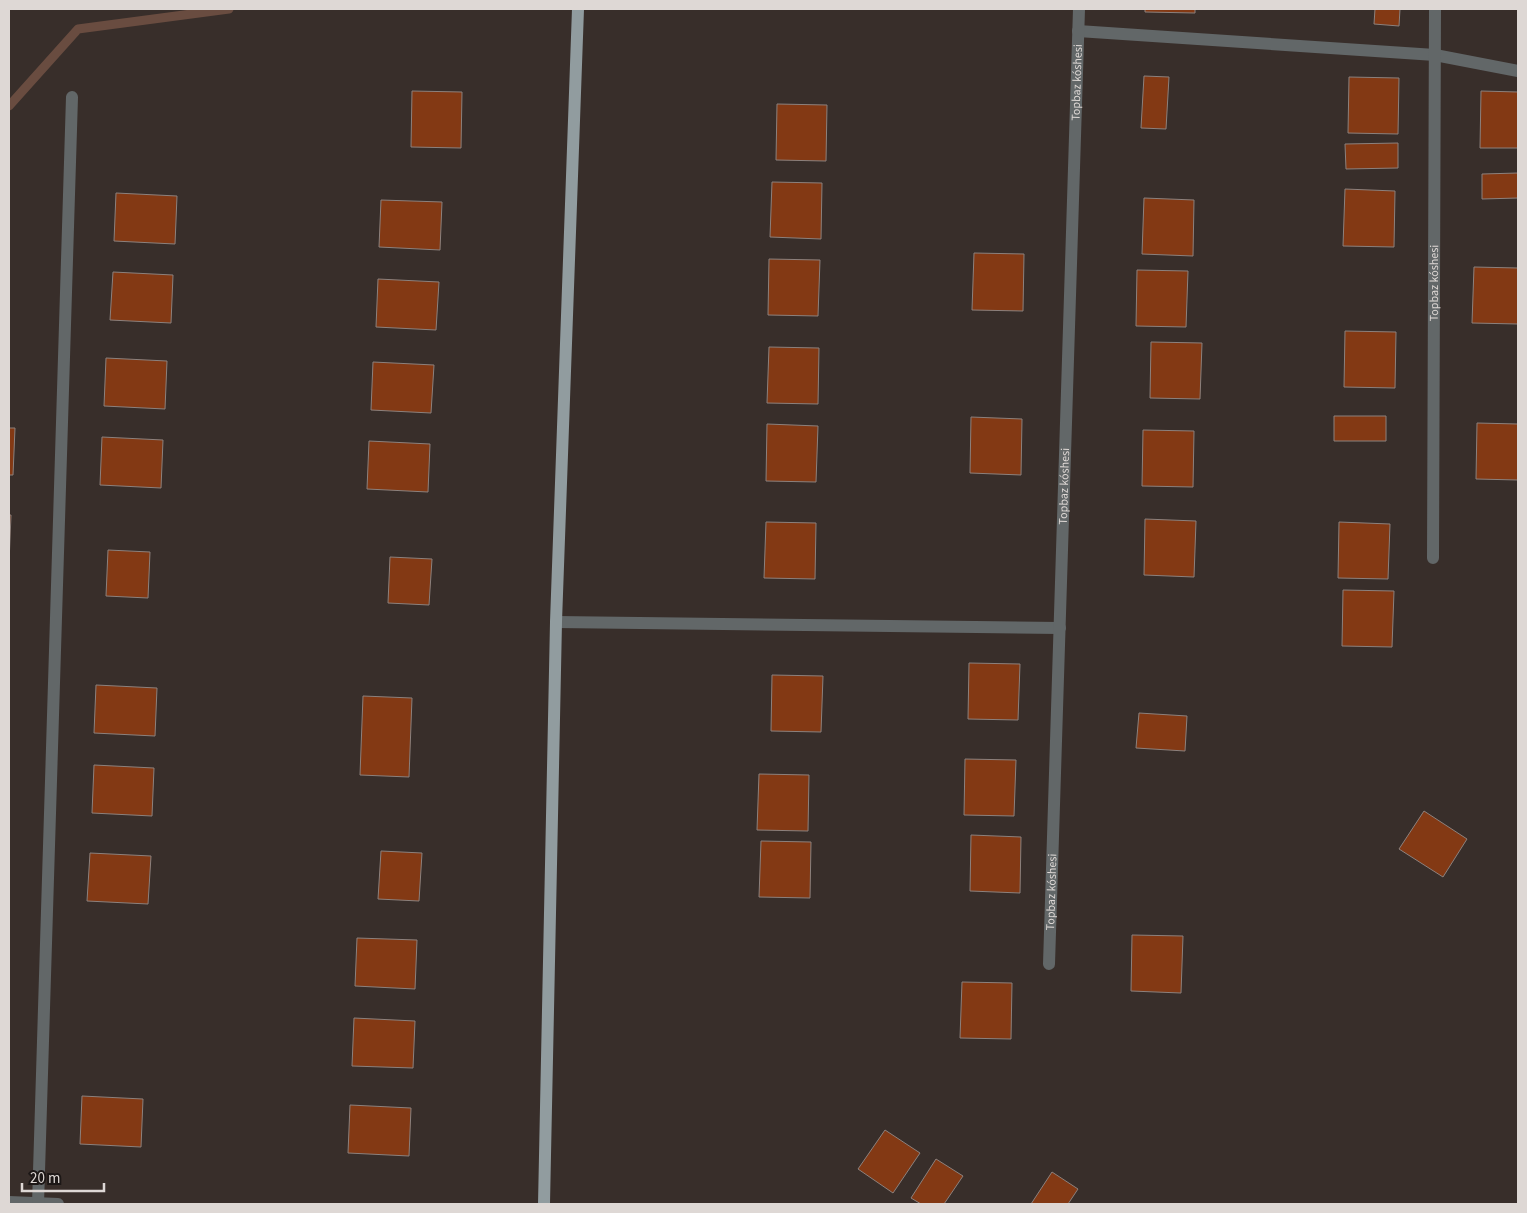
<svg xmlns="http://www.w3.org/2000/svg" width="1527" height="1213" font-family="'Source Sans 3',sans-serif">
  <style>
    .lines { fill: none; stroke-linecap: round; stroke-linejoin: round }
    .stream { stroke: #694c40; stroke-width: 9 }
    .building { fill: #833914; stroke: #8c817d }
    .minor { stroke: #626768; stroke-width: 12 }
    .primary { stroke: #919c9f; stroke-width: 12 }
    .labels { text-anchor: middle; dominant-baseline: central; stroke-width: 4.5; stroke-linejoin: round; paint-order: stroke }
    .street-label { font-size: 12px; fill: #ded8d5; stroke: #1c1716 }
  </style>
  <rect width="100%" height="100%" fill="#382e2a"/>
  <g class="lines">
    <!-- stream -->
    <path class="stream" d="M9,106L78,29L229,9"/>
  </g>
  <!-- building -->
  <path class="building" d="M1145,9H1195V13L1145,12Z
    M1375,9H1400L1399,26L1374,24Z
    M1144,76L1169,77L1166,129L1141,128Z
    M1349,77L1399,78L1398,134L1348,133Z
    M412,91L462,92L461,148L411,147Z
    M1481,91L1518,92V148H1480Z
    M777,104L827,105L826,161L776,160Z
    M1398,143V168L1346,169L1345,144Z
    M1518,173V198L1482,199V174Z
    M772,182L822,183L821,239L770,237Z
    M1345,189L1395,191L1394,247L1343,246Z
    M116,193L177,196L175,244L114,241Z
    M1144,198L1194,200L1193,256L1142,254Z
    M381,200L442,202L440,250L379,247Z
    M974,253L1024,254L1023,311L972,310Z
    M769,259L820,260L818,316L768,315Z
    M1474,267L1518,268V324L1472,323Z
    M1137,270L1188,271L1186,327L1136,326Z
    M113,272L173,275L171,323L110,320Z
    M378,279L439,282L436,330L376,327Z
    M1345,331L1396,332L1395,388L1344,387Z
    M1151,342L1202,343L1200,399L1150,398Z
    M769,347L819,348L818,404L767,403Z
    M106,358L167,361L165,409L104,406Z
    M373,362L434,365L431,413L371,410Z
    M1334,416H1386V441H1334Z
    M971,417L1022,419L1021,475L970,473Z
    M1477,423L1518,424V480L1476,479Z
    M767,424L818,426L816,482L766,481Z
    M9,428H15L13,475H9Z
    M1143,430L1194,431L1193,487L1142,486Z
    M102,437L163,440L161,488L100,485Z
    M369,441L430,444L428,492L367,489Z
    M9,515H11L9,563Z
    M1145,519L1196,521L1194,577L1144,575Z
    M766,522L816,523L815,579L764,578Z
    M1339,522L1390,524L1388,579L1338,578Z
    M108,550L150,552L148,598L106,596Z
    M390,557L432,559L429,605L388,603Z
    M1343,590L1394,591L1392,647L1342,646Z
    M969,663L1020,664L1018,720L968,719Z
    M772,675L823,676L821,732L771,731Z
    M96,685L157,688L155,736L94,733Z
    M363,696L412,698L409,777L360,775Z
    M1139,713L1187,716L1185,751L1136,748Z
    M965,759L1016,760L1014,816L964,815Z
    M94,765L154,768L152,816L92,813Z
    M759,774L809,775L808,831L757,830Z
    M1424,811L1467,839L1443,877L1399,849Z
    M971,835L1021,837L1020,893L970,891Z
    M761,841L811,842L810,898L759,897Z
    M381,851L422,853L419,901L378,899Z
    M90,853L151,856L148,904L87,901Z
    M1132,935L1183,936L1181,993L1131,991Z
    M357,938L417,940L415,989L355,986Z
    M962,982L1012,983L1011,1039L960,1038Z
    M354,1018L415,1021L413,1068L352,1066Z
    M82,1096L143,1099L141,1147L80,1144Z
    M350,1105L411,1108L409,1156L348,1153Z
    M885,1130L920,1153L893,1193L858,1169Z
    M936,1159L963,1176L944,1204H921L911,1198Z
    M1052,1172L1078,1189L1068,1204H1031Z"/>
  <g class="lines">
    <!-- minor -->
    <g class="minor">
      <path d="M1078,31L1435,55L1518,71"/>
      <path id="s1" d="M1433,558L1435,9"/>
      <path d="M556,622L1060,628"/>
      <path id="s2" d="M1049,964L1079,9"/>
      <path d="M9,1202L58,1204"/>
      <path d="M38,1204L72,97"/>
    </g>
    <!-- primary -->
    <path class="primary" d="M544,1204L556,622L578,9"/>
  </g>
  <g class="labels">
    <!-- street labels -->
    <g class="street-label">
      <text stroke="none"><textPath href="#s2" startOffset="882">Topbaz kóshesi</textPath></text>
      <text stroke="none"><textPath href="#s1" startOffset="275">Topbaz kóshesi</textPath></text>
      <text stroke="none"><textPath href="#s2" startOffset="478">Topbaz kóshesi</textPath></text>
      <text stroke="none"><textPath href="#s2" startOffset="72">Topbaz kóshesi</textPath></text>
    </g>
  </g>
  <!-- border -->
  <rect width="1527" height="1213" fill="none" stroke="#ded8d5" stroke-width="20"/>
  <!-- scale -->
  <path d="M22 1183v8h82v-8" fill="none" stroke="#ded8d5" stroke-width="2.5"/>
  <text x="30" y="1183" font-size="15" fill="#ded8d5" stroke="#1c1716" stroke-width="4" paint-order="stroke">20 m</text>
</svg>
